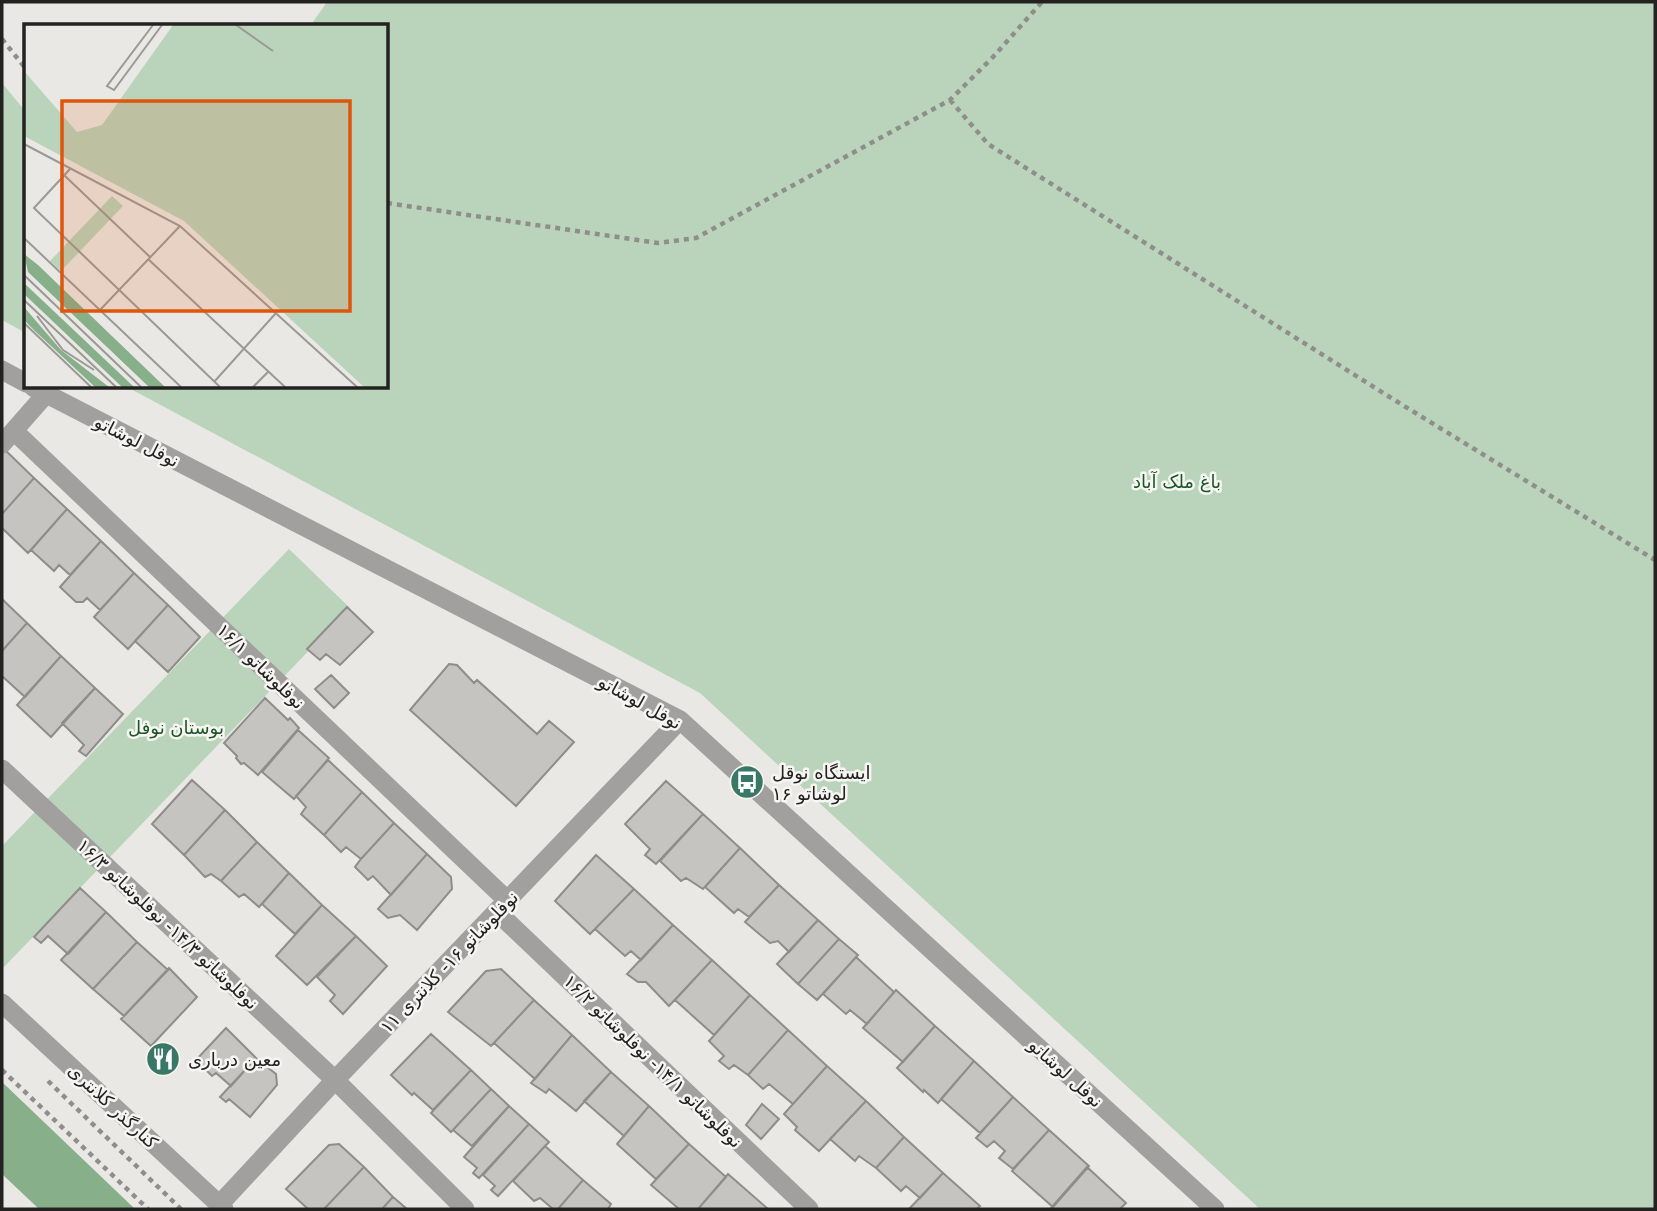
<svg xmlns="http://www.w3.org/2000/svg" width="1657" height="1211" font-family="'DejaVu Sans','Noto Naskh Arabic',sans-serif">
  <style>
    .green { fill: #b9d4bb }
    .forest { fill: #87af8a }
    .building { fill: #c5c4c0; stroke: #8e8d8a; stroke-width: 2 }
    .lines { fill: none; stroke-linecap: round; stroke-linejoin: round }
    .path { stroke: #8f8e8b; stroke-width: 4.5; stroke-dasharray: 5 5; stroke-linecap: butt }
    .minor { stroke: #a1a09f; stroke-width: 19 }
    .labels { text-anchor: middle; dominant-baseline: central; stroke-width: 5; stroke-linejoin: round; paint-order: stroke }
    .street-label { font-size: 18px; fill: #232221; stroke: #f6f5f2 }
    .park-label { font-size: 18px; fill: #1b5626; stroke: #f6f5f2 }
    .poi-label { font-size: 18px; fill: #232221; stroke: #f6f5f2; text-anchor: start }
    .inset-road { fill: none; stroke: #9a9996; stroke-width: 2 }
    .view { fill: #de560d; fill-opacity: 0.15; stroke: #de560d; stroke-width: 3.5 }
    .inset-edge { fill: none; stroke: #232221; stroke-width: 3.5 }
  </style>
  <rect width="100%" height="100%" fill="#e9e8e4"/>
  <!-- green -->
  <path class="green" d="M327,2H1655V1209H1260L700,693L127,387H387V26H310Z
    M2,83L26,112V333L2,320Z
    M289,549L350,608L2,969V846Z"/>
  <!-- forest -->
  <path class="forest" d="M2,1082L135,1209H39L2,1174Z"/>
  <!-- building -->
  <path class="building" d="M2,447L34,478L2,514Z
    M34,478L67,509L28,553L2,528V514Z
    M67,509L101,541L70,575L59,565L54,571L31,550Z
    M101,541L134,573L100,610L87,598L83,602H76L60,587Z
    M134,573L168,605L128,649L94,617Z
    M2,599L27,623L2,651Z
    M168,605L200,637L168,672L135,641Z
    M347,607L373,632L340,665L326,654L320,660L307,649Z
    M27,623L61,656L25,697L2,676V651Z
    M61,656L95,688L51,737L17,705Z
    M449,664L457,665L474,683L477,680L537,734L549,721L574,742L516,806L410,710Z
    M331,675L349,693L334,708L315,689Z
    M95,688L123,714L86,756L79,751L84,745L62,723Z
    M265,698L288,720L290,718L299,728L258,775L244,763L241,764L236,758L237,756L224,743Z
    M298,730L329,758L294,799L262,772Z
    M328,760L362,792L324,835L301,814L306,807L296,796Z
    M192,780L225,810L184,855L152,824Z
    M666,781L703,814L656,864L645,855L650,849L625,824Z
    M362,792L394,823L361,859L346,847L341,852L324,835Z
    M225,810L257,842L221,881L211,874L205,877L184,855Z
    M703,814L740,848L703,889L686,878L681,881L660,861Z
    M394,823L427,854L391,895L373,876L368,880L355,867L361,859Z
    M257,842L289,873L259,907L244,894L239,897L221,881Z
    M740,848L779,885L749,917L738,909L734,913L705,887Z
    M427,854L451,877L452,889L417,930L400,915L388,918L378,909Z
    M596,855L634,889L590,934L555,901Z
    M289,873L322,905L295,934L262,904Z
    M779,885L818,920L789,952L778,941L770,943L745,922Z
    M80,888L106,912L68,954L48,936L41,943L34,937Z
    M634,889L673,925L641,960L631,951L625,956L595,929Z
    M322,905L356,936L307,985L276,956Z
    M106,912L137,942L93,989L61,960Z
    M818,920L839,939L798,984L777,964Z
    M673,925L712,960L669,1006L646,982H638L627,974Z
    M356,936L387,966L343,1014L330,1001L335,995L317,977Z
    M839,939L858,955L817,1000L798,984Z
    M137,942L168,970L124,1016L93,989Z
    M856,957L894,992L867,1024L850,1010L846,1014L823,994Z
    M712,960L750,995L714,1035L675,1000Z
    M169,968L197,997L151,1046L121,1019Z
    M501,969L534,1000L491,1046L448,1012L486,971Z
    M896,990L935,1026L903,1062L863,1028Z
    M750,995L788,1030L748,1075L734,1065L729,1069L719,1061L724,1056L709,1041Z
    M534,1000L572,1035L535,1079L494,1043Z
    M935,1026L974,1061L938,1103L924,1090L923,1092L897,1068Z
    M226,1028L256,1058L231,1086L216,1073L212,1076L196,1060Z
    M788,1030L827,1066L793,1104L769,1084L763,1089L748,1075Z
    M431,1034L471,1070L433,1110L414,1093L412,1095L391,1075Z
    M572,1035L611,1072L576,1111L549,1089L546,1093L531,1083Z
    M256,1058L276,1074L277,1085L250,1117L229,1099L226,1102L220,1097Z
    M974,1061L1013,1097L980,1133L941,1099Z
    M827,1066L866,1101L819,1151L795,1130L797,1127L784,1114Z
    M471,1070L491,1089L451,1132L431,1113Z
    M611,1072L649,1106L624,1136L584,1101Z
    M491,1089L509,1106L472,1146L453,1130Z
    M1013,1097L1049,1130L1013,1169L999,1158L1005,1151L994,1141L987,1147L976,1138Z
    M866,1101L904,1137L876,1168L859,1156L855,1161L830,1139Z
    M762,1104L779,1119L761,1139L746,1125Z
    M509,1106L529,1124L479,1178L473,1173L477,1168L464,1157Z
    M649,1106L689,1144L656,1179L617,1144Z
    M529,1124L549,1142L498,1196L491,1190L495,1186L483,1175Z
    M1049,1130L1089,1166L1053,1207L1012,1171Z
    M904,1137L943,1173L920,1198L906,1186L901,1191L876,1168Z
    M339,1144L364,1167L324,1209H308L286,1189L329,1145Z
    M689,1144L726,1177L698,1209H679L651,1185Z
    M545,1146L583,1180L558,1209H553L540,1198L534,1201L513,1181Z
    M364,1167L393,1197L382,1209H324Z
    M1087,1167L1126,1203L1120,1209H1050Z
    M943,1173L980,1206L977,1209H909Z
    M728,1174L768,1209H698Z
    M583,1180L611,1204L608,1209H558Z
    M393,1197L407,1209H382Z"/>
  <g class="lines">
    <!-- path -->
    <path class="path" d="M2,39L26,69
      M950,100L988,144L1396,401L1655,560
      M387,203L658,243L696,238L950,100L993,57L1042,2
      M2,1070L148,1209
      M48,1081L181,1209"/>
    <!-- minor -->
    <path class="minor" d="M2,370L26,383
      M33,387L680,720L1215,1209
      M14,431L508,901
      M2,444L46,394
      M2,769L335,1080L465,1209
      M497,912L809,1209
      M2,1003L224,1209
      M219,1205L335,1080L680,720"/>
  </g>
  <!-- icons -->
  <defs>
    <g id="bus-disc" transform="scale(1.75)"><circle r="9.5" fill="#397866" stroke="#f6f5f2"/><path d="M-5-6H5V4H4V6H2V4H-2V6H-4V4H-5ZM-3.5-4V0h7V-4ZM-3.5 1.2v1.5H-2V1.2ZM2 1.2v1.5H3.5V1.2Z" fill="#fff"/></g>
    <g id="restaurant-disc" transform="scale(1.75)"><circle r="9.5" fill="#397866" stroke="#f6f5f2"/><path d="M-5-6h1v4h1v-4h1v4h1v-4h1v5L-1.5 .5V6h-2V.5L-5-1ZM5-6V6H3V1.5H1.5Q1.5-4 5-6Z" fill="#fff"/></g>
  </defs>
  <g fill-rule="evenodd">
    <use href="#bus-disc" x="747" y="782"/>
    <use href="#restaurant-disc" x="163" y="1059"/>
  </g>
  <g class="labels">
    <!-- street labels -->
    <g class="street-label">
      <text transform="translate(137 441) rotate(27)">نوفل لوشاتو</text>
      <text transform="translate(261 666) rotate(44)">نوفلوشاتو ۱۶/۱</text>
      <text transform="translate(640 702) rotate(29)">نوفل لوشاتو</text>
      <text transform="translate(168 924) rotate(43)">نوفلوشاتو ۱۴/۳- نوفلوشاتو ۱۶/۳</text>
      <text transform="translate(449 962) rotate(-46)">نوفلوشاتو ۱۶- کلانتری ۱۱</text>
      <text transform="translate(653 1061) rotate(44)">نوفلوشاتو ۱۴/۱- نوفلوشاتو ۱۶/۲</text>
      <text transform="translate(1066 1073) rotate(42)">نوفل لوشاتو</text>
      <text transform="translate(113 1106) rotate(43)">کنارگذر کلانتری</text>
    </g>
    <!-- park labels -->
    <g class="park-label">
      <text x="1177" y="481">باغ ملک آباد</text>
      <text x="176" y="727">بوستان نوفل</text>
    </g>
    <!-- poi labels -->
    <g class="poi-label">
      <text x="772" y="772">ایستگاه نوقل<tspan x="772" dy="21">لوشاتو ۱۶</tspan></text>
      <text x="188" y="1059">معین درباری</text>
    </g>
  </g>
  <!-- overview -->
  <g transform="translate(24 24)">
    <rect width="364" height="364" fill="#e9e8e4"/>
    <path d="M149,1H364V363H340L160,197L0,112V47L53,108L78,101ZM88,172L99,182L37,247L26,237Z" fill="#b9d4bb"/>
    <path d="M0,230L14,241L141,363H125L4,248ZM0,259L110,363H98L0,270ZM0,283L37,326L85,363H71L12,308L0,296Z" fill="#87af8a"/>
    <path class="inset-road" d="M129,1L83,62L90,66L138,1M212,1L249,27M0,120L156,202L333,363M46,145L10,184L196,363M41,152L126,233M0,214L157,363M124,235L261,363M0,251L117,363M0,276L92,363M76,286L156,202M13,292L39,326L70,346M0,299L67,363M190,358L252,289M229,363L244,348"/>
    <path class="view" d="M38,77H326V287H38Z"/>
    <rect width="364" height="364" class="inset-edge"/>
  </g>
  <!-- border -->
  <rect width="1657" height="1211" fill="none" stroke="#232221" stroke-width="7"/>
</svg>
